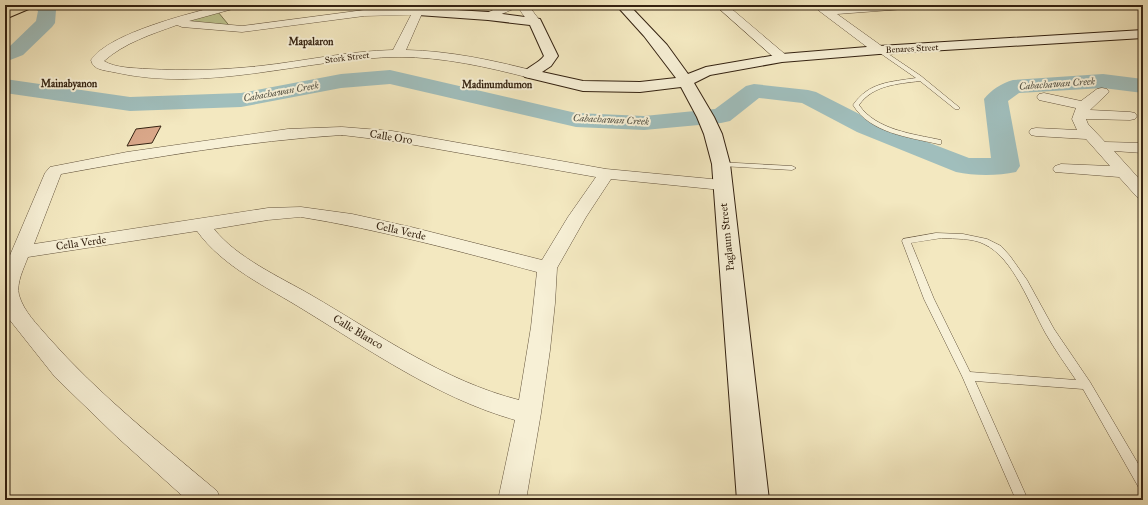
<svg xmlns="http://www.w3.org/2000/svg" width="1148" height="505" font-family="'IM FELL Great Primer',serif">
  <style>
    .green { fill: #bec590; stroke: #797450 }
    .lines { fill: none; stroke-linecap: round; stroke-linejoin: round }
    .river { fill: #a0bebc; fill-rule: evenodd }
    .building { fill: #d9a789; stroke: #342211 }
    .lane-casing { stroke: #64543d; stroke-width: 1 }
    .street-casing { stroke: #64543d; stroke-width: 1 }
    .secondary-casing { stroke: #342211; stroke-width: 2 }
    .primary-casing { stroke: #342211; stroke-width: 2 }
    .lane { fill: #f7f0d6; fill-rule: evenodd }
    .street { fill: #f7f0d6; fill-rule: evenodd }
    .secondary { fill: #f7f0d6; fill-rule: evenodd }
    .primary { fill: #f3e8c0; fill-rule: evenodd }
    .labels { text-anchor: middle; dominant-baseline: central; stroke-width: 4; stroke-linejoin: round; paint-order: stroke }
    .far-street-label { font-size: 9px; fill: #342211; stroke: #f7f0d6 }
    .far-neighbourhood-label { font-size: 10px; font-weight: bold; fill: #342211; stroke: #f7f0d6 }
    .far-water-label { font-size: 10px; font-style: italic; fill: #545144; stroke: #f7f0d6 }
    .street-label { font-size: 11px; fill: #342211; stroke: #f7f0d6 }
  </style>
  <rect width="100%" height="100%" fill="#f3e8c0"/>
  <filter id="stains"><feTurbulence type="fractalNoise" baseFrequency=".005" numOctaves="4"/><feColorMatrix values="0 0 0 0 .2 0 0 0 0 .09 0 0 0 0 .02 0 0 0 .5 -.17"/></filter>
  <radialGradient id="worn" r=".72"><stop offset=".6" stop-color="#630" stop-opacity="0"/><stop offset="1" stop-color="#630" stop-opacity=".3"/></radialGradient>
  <!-- green -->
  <path class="green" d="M365,5H407L405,9L366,11Z
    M218,12L232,29L175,23Z"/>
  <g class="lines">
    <!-- river -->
    <path class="river" d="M32,5H52L56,10L55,23L52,27L23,55L5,62V48L9,47L36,21L38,11Z
      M390,70L576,113L644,116L715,109L746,86L754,84L808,90L816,92L875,122L969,158H991L984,99C991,90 1002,83 1013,80L1103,74L1143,79V93L1103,88L1019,93L1008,101L1020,166L1016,172C998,176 974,176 956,172L857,132L802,103L759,98L730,121L721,123L644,130L576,127L390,84L341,88L241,107L130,111L5,93V79L130,97L241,93L341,74Z"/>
  </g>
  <!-- building -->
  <path class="building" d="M161,126L152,143L127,146L136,129Z"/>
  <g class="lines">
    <!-- lane casing -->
    <g class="lane-casing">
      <path id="lane" d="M877,49H881L921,76L960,108L959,109H955L920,81C897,84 873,85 859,105C876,130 913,134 941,140V144H938C908,137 870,133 853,105C869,82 890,82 916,78L877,51Z
        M718,162L792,166L796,168L792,170L721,166H718Z
        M936,233L963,234L987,239L1001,246L1010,256L1027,280L1054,329L1090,382L1143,472V490L1139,488L1083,389L975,381L1028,500H1016L962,376L924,299L902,241L903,239ZM942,238C956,239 972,238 984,244C1014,258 1030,306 1046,334C1055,350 1066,365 1076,380L970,372L934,299L911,243Z"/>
    </g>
    <!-- street casing -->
    <g class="street-casing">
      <path id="street" d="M223,5H241L240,7L189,21L242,26L364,10L418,8L423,11L406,50C450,51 492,60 535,71L537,74L535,77L530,78C487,67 444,57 399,57C304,58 208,94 113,72C104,70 93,70 91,60C109,33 191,13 223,5ZM411,15L393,50C348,51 305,61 260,66C223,70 185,71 148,69C134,68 115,68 104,61C124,43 152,34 177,25L182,27L242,32L364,16Z
        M505,5H528L541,22L539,24C529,27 523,14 518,7L492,18L488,19L482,16L484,14Z
        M715,5H727L786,55L788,58L786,61H778Z
        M821,5L828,8L869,5H923L918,8L837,14L883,47L885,50L883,53H875L818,10L817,8Z
        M1102,88L1107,89L1109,92L1090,110L1130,112L1135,113L1137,116L1135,119L1130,120L1086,119L1088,124L1105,142L1143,143V153L1114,151L1143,183V198L1137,197L1119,177L1055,172L1053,169L1055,166L1061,164L1110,166L1086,139L1036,136L1031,135L1029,132L1031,129L1036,128L1077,130L1072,119L1076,108L1039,100L1037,97L1039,94L1044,93L1081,101L1097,89Z
        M342,127L392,131L606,169L722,180L728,181L730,185L728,189L722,190L611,179L586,217L557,268L555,303L550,350L541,413L526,500H498L515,420C438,398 371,351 304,310C267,287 223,267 197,231L28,257C24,268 16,283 19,295C24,312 37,324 48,337C98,394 159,442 217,491L221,500H187L117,437L55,377L5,314V267L45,173L50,167L127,152L288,129ZM342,135L392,141L596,177L568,217L542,260L411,227L352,214L301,207L268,208L34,244L61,174C154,157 248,141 342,135ZM301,217C381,230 459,251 537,272L531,327L519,400C444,381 378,334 311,295C280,277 237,258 214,229L268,220Z"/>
    </g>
    <!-- secondary casing -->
    <g class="secondary-casing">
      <path id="secondary" d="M412,5H424V8L488,12L540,19L558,56L551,66L542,72L583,81L640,82L676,78L644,36L616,5H629L667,45L688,74L706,67L782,54L879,46L1143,30V38L879,54L782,62L710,75L694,83L714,117L722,134L730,164L769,500H737L712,164L704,134L697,117L681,87L640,92L583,91L525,77L522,74C528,66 538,64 544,56L530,25L488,20L418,15L414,14L412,11Z"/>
    </g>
    <!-- primary casing -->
    <g class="primary-casing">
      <path id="primary" d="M17,5H33L31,8L5,19V10Z"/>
    </g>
    <!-- lane -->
    <use href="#lane" class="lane"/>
    <!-- street -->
    <use href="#street" class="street"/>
    <!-- secondary -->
    <use href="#secondary" class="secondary"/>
    <!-- primary -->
    <use href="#primary" class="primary"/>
  </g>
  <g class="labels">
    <!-- far-street labels -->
    <g class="far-street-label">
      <text transform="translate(912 48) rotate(-3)">Benares Street</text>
      <text transform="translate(347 57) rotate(-7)">Stork Street</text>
    </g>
    <!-- far-neighbourhood labels -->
    <g class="far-neighbourhood-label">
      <text x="311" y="42">Mapalaron</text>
      <text x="69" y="84">Mainabyanon</text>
      <text x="497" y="85">Madinumdumon</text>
    </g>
    <!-- far-water labels -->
    <g class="far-water-label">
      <text transform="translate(1057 84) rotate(-4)">Cabachawan Creek</text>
      <text transform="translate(281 92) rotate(-10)">Cabachawan Creek</text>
      <text transform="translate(611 120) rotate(3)">Cabachawan Creek</text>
    </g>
    <!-- street labels -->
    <g class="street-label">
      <text transform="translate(391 137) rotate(9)">Calle Oro</text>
      <text transform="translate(401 231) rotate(13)">Cella Verde</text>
      <text transform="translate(727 237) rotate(-96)">Paglaum Street</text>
      <text transform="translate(81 243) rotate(-8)">Cella Verde</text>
      <text transform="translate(358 332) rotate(31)">Calle Blanco</text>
    </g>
  </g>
  <!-- margin -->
  <rect width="1148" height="505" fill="none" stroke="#f3e8c0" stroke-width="20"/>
  <rect x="6" y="6" width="1136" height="493" fill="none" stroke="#342211" stroke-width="2"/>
  <rect x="10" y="10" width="1128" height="485" fill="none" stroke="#342211"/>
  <rect width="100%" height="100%" filter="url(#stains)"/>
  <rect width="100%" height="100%" fill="url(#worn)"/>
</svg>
